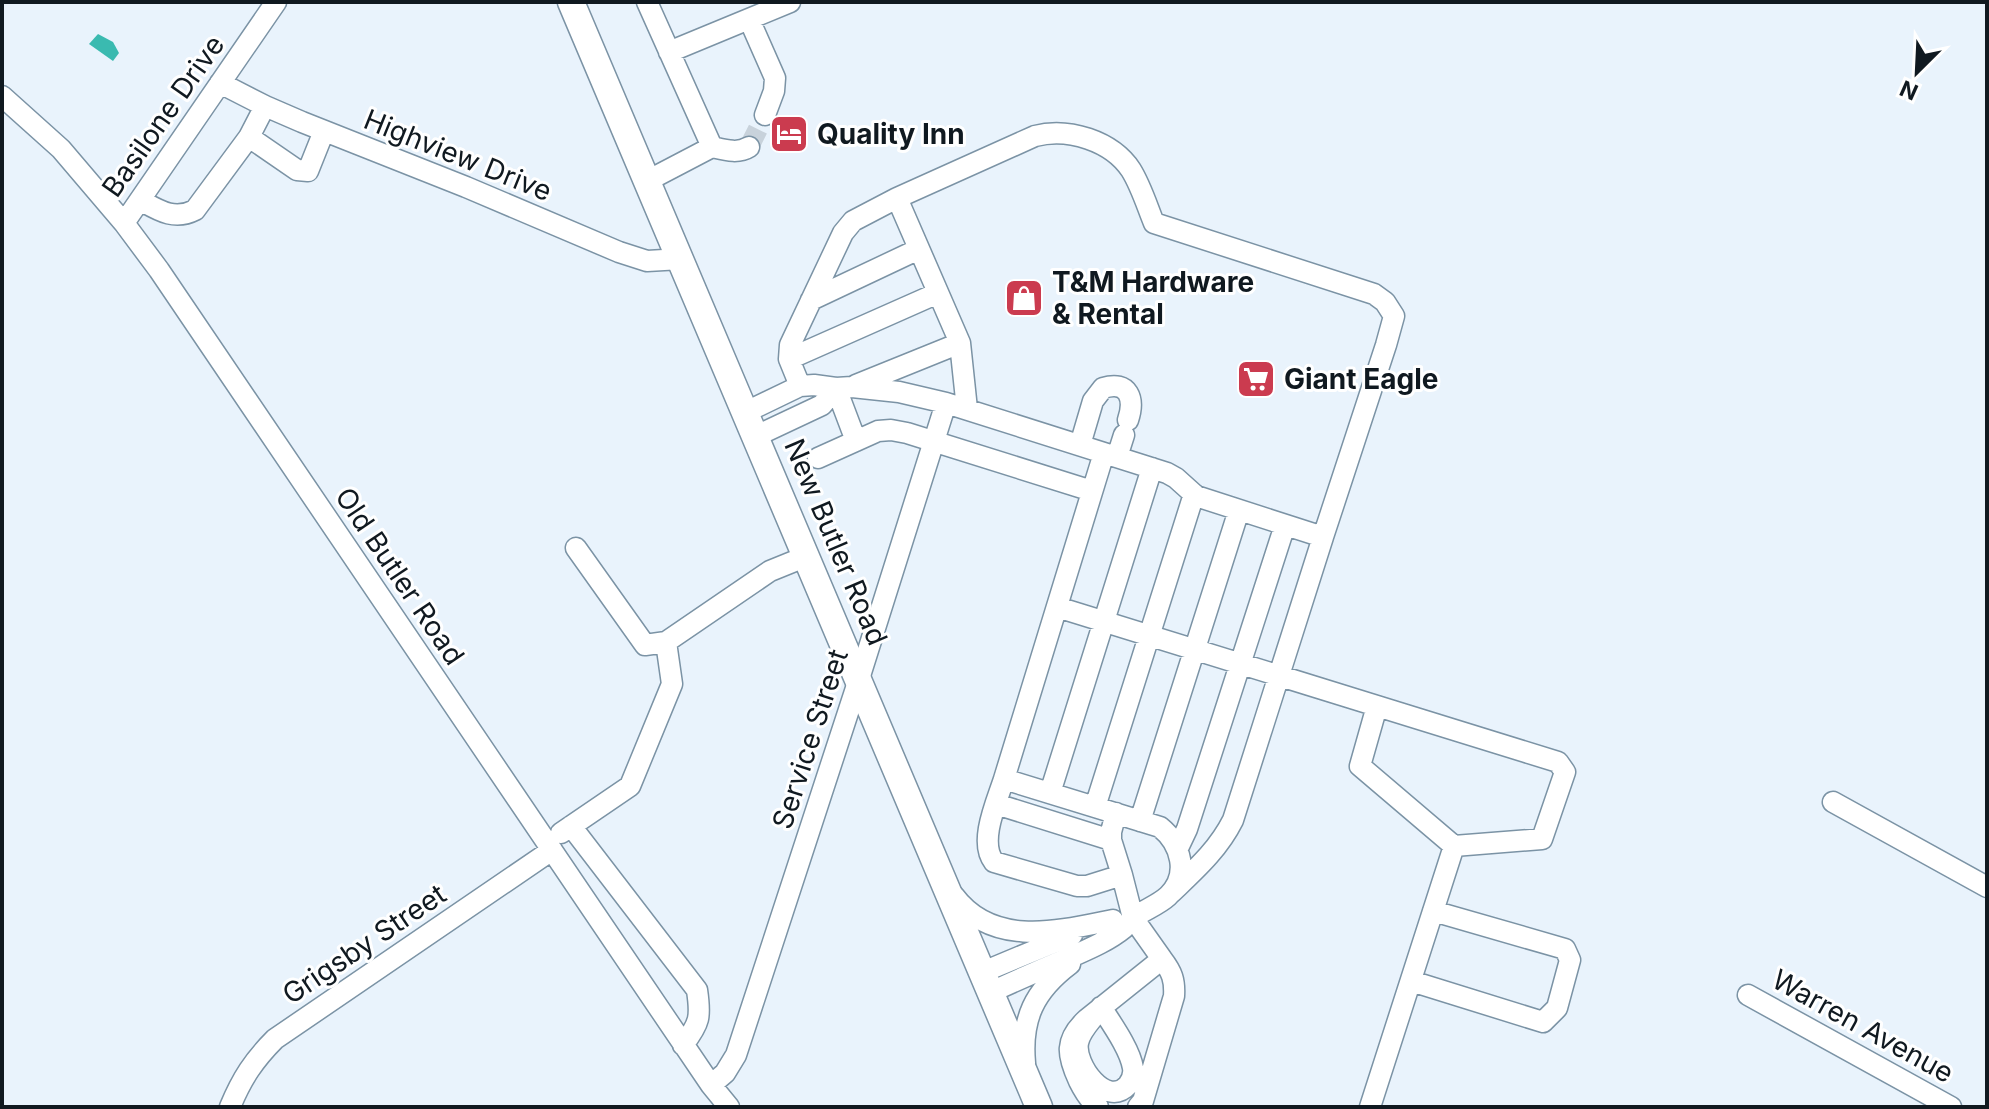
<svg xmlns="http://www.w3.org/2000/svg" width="1989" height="1109" font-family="Inter,sans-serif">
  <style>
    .water { fill: #3abab0 }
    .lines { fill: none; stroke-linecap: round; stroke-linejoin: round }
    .minor-tunnel { stroke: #c8d2db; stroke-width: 20; stroke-dasharray: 20 10; stroke-linecap: butt }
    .minor-casing { stroke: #7b93a5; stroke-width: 23 }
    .major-casing { stroke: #7b93a5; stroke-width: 29 }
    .minor { stroke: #fff; stroke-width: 20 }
    .major { stroke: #fff; stroke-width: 26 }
    .labels { text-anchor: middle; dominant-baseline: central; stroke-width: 6; stroke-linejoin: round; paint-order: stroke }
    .street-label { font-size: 28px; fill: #101920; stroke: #fff }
    .poi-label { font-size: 28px; font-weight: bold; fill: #101920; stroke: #fff; text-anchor: start }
  </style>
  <rect width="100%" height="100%" fill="#e9f3fc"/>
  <!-- water -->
  <path class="water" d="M98,34L113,42L119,53L113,61L89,44Z"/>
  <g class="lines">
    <!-- minor-tunnel -->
    <path class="minor-tunnel" d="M749,147L765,115"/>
    <!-- minor casing -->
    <g class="minor-casing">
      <path id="minor" d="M647,2L712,147L647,181
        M749,19L775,78L774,91L765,115
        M669,52L790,2
        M220,83L265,106L302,122L466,187L619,252L647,261L681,259
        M2,96L61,149L124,223L159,270L711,1085L729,1107
        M265,106L249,137L297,170L308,171L324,131
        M712,147C725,150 738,154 749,147
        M897,198L1035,136C1068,127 1112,141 1131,170C1141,186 1147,206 1154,223L1374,294L1385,302L1394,316L1386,345L1323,537
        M140,200C158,210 174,221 195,210L249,137
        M124,223L276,2
        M811,300L919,249
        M789,359L938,293
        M856,385L960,343
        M800,386L789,359L790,345L843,233L853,221L897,198L960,343L967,409
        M836,388L856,441
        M746,412L800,386L814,385L836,388L852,387L899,392L946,403L1167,473L1176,478L1196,496L1323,537L1233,820C1218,850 1195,870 1171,893
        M756,436L822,405L836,388
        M1080,445L1093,401L1103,388C1129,380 1135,399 1128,420
        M1117,457L1124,435
        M818,458L878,431L891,430L907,433L1092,491
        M576,548L645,645L666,642L770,571L807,556
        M1057,607L1377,706L1360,766L1454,846L1542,839L1565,772L1558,762L1377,706
        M1004,779C997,801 978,842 994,862L1077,886H1087L1122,875
        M1050,793L1152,468
        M1833,802L1987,887
        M996,804L1111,840
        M1095,807L1194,494
        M1140,821L1239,510
        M571,826L697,990C701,1017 700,1023 683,1045
        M561,833L630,786L672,684L666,642
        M1178,848L1187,829L1285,525
        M954,896C993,948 1059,931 1113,920
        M983,972L1072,935
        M1411,981L1543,1022L1557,1008L1570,960L1565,949L1433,911
        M991,992C1015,981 1040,970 1064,960C1084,951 1107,942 1124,928C1126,926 1130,921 1132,919C1143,910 1157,906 1168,896C1190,875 1181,844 1160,827L1004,779L1104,453
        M1748,995L1951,1107
        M1101,1007C1111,1023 1130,1049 1133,1068C1134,1074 1131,1081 1128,1085C1106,1109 1074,1064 1078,1043C1080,1030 1094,1018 1101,1007Z
        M1025,1063C1021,1019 1034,991 1070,964
        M711,1085L725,1073L736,1055L859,679L946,403
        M230,1107C242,1078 254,1060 275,1039L552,850
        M1098,1107C1089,1100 1084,1091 1079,1081C1067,1055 1064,1040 1087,1019L1162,959L1133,918L1122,875L1111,840V832L1116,813
        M1138,1107L1143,1101L1174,996C1175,980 1172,972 1162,959
        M1370,1107L1454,846"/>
    </g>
    <!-- major casing -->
    <g class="major-casing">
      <path id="major" d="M571,2L1039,1107"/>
    </g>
    <!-- minor -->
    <use href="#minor" class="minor"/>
    <!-- major -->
    <use href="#major" class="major"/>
  </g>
  <!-- icons -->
  <defs>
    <g id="hotel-square" transform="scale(2)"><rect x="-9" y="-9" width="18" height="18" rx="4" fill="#cb3b4f" stroke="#fff"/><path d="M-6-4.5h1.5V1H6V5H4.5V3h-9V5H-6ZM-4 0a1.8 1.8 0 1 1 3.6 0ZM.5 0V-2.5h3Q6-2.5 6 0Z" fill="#fff"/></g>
    <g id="shop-square" transform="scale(2)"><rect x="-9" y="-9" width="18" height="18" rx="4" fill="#cb3b4f" stroke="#fff"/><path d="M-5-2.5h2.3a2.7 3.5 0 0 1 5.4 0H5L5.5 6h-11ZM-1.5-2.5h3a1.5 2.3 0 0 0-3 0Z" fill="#fff"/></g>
    <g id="supermarket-square" transform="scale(2)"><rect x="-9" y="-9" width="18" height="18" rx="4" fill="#cb3b4f" stroke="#fff"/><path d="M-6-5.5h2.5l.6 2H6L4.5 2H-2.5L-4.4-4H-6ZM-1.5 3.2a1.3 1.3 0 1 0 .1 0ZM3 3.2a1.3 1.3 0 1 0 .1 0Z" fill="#fff"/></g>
  </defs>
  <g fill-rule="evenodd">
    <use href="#hotel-square" x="789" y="134"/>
    <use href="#shop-square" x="1024" y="298"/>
    <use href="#supermarket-square" x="1256" y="379"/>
  </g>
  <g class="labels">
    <!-- street labels -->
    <g class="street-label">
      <text transform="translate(163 116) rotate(-55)">Basilone Drive</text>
      <text transform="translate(458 155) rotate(22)">Highview Drive</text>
      <text transform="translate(836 542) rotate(67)">New Butler Road</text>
      <text transform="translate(400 576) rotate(56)">Old Butler Road</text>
      <text transform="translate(810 739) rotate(-72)">Service Street</text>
      <text transform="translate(364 944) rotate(-34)">Grigsby Street</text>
      <text transform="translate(1863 1026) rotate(29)">Warren Avenue</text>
    </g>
    <!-- poi labels -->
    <g class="poi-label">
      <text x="817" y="134">Quality Inn</text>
      <text x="1052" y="282">T&amp;M Hardware<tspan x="1052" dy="32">&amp; Rental</tspan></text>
      <text x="1284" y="379">Giant Eagle</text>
    </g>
  </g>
  <!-- border -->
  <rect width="1989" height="1109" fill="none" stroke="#101920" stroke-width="8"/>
  <!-- north arrow -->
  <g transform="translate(1917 72) rotate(204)" stroke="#ffffff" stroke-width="6" paint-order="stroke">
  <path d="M0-6L14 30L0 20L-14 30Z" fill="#101920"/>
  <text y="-12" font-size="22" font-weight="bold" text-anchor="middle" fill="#101920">N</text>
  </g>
</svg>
